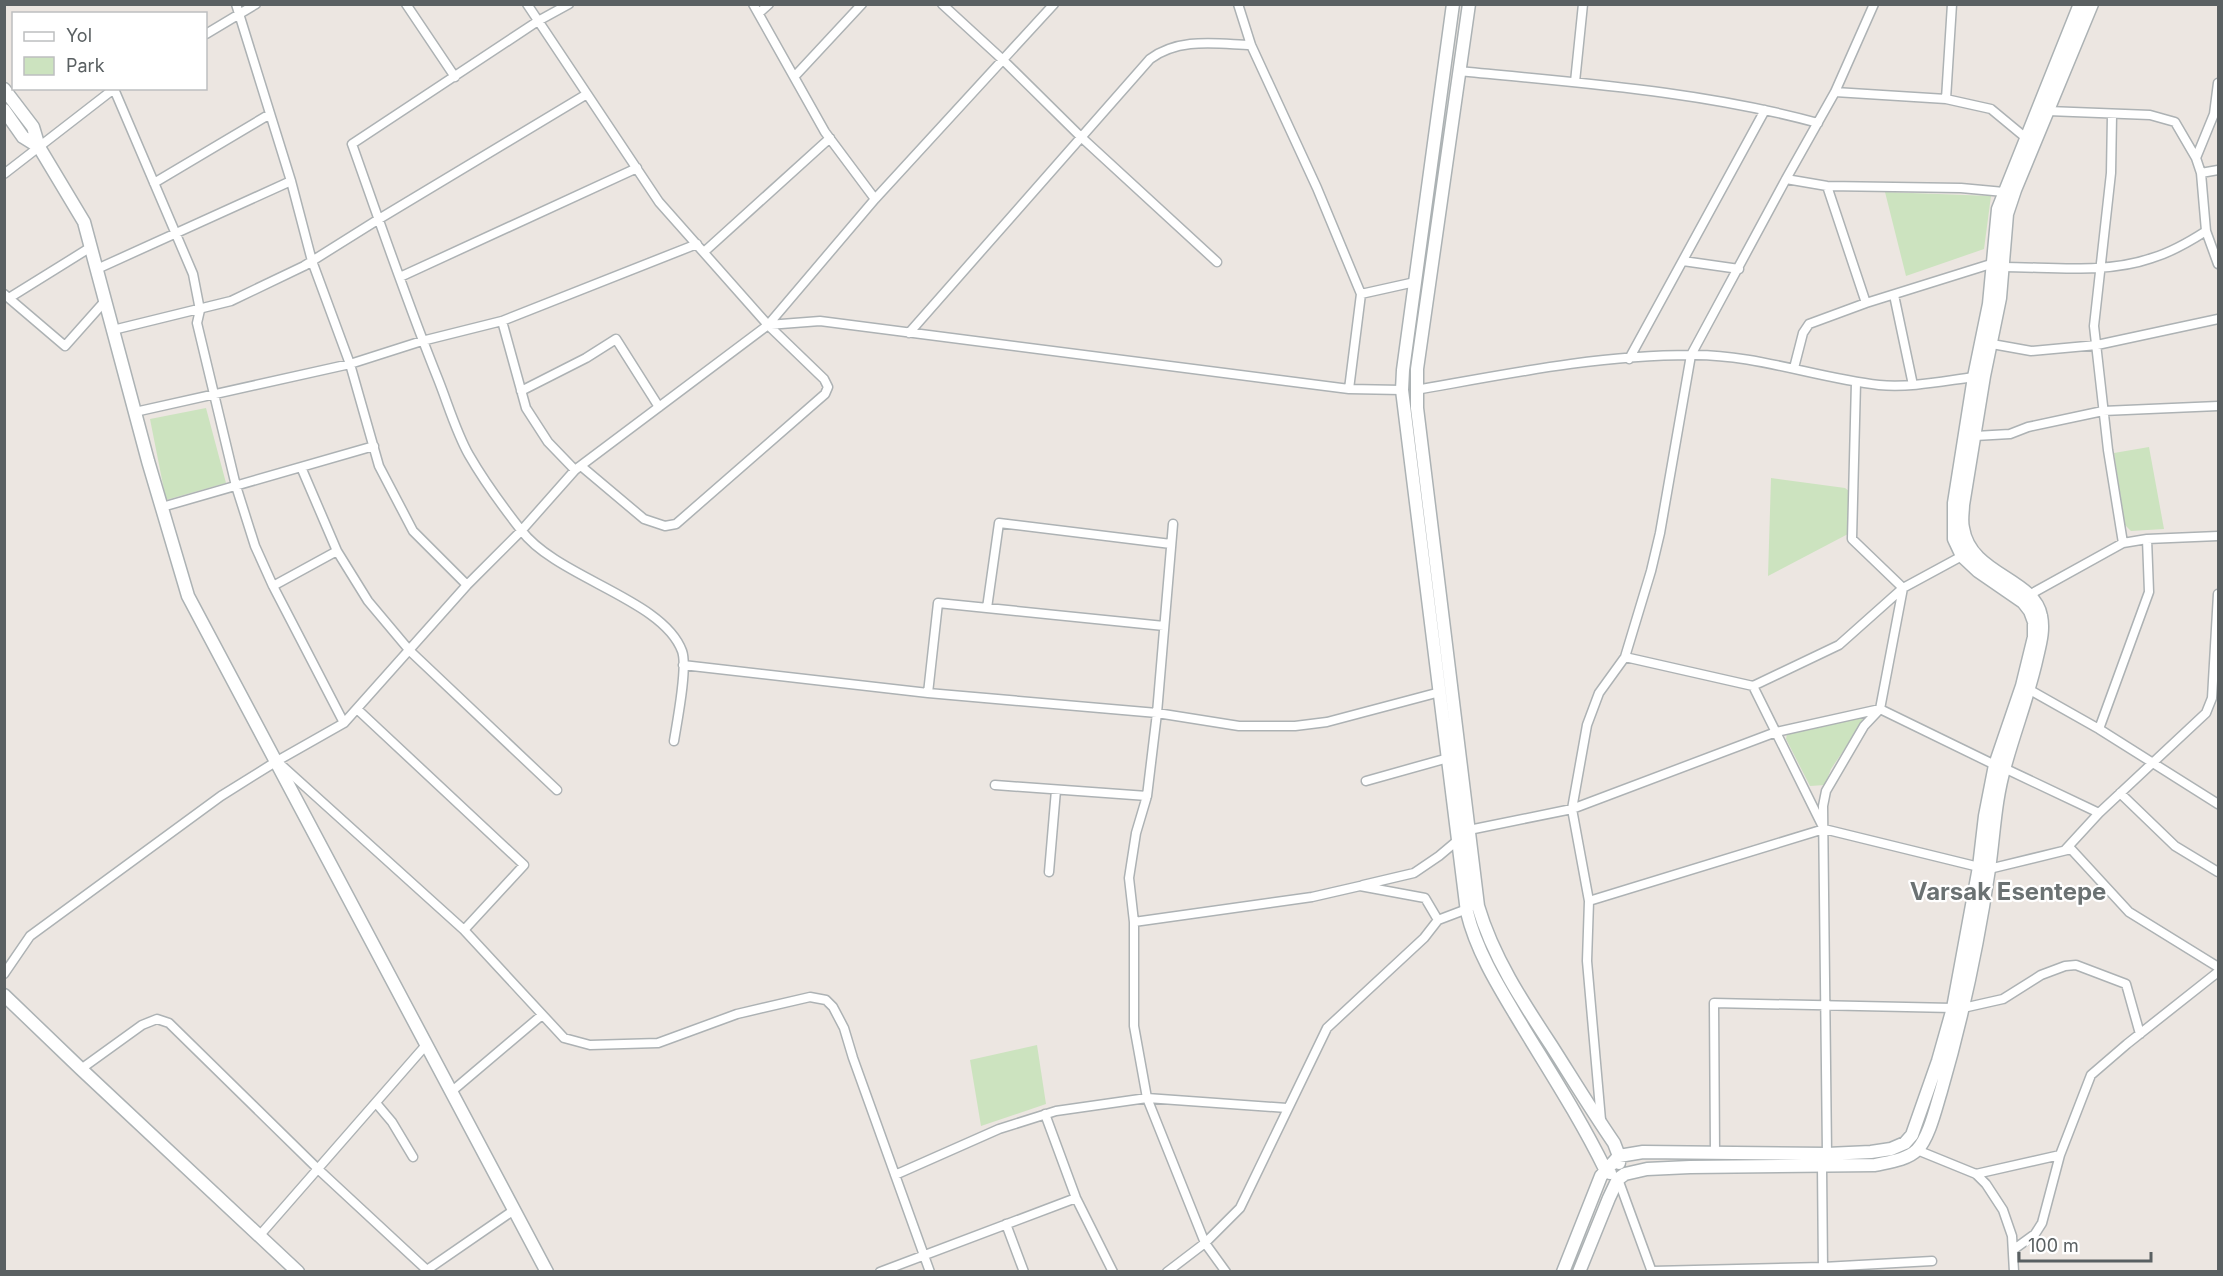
<svg xmlns="http://www.w3.org/2000/svg" width="2223" height="1276" font-family="Inter,sans-serif">
  <style>
    .green { fill: #cce3bf }
    .lines { fill: none; stroke-linecap: round; stroke-linejoin: round }
    .street-casing { stroke: #adb2b4; stroke-width: 11 }
    .secondary-casing { stroke: #acb2b4; stroke-width: 15 }
    .street { stroke: #fff; stroke-width: 8 }
    .secondary { stroke: #fff; stroke-width: 12 }
    .labels { text-anchor: middle; dominant-baseline: central; stroke-width: 4.5; stroke-linejoin: round; paint-order: stroke }
    .district-label { font-size: 24px; font-weight: bold; fill: #6b7273; stroke: #fff }
  </style>
  <rect width="100%" height="100%" fill="#ece6e1"/>
  <!-- green -->
  <path class="green" d="M1885,192L1991,196L1984,249L1906,276Z
    M206,408L226,483L166,500L150,419Z
    M2149,447L2164,529L2131,531L2125,525L2114,453Z
    M1771,478L1845,488L1849,491L1848,534L1768,576Z
    M1862,718L1863,722L1831,769L1825,785L1810,786L1786,739L1787,734Z
    M1037,1045L1046,1104L981,1126L970,1060Z"/>
  <g class="lines">
    <!-- street casing -->
    <g class="street-casing">
      <path id="street" d="M236,4L291,181L312,261L350,364L379,466L413,531L467,585
        M406,4L455,77
        M527,4L659,202L768,325L824,379L828,387L825,394L676,524L665,526L644,519L581,466
        M569,4L538,21L352,144C380,223 407,302 438,379C448,404 456,432 469,455C484,481 503,507 521,530C557,578 663,599 682,651C688,667 677,722 674,741
        M753,4L825,132L875,199
        M942,4L1003,60L1081,137L1217,262
        M1238,4L1251,45L1317,188L1361,294L1349,389
        M1952,4L1946,99L1991,109L2026,138
        M759,13L769,4
        M206,34L256,4
        M1459,71C1579,83 1701,91 1818,123
        M795,76L862,4
        M1575,82L1583,4
        M114,89L193,274L200,310L197,323L236,486L255,546L273,586L344,723
        M1835,92L1874,4
        M2048,111L2150,115L2175,122L2196,158
        M2112,115L2111,173L2094,326L2108,450L2123,543
        M2201,173L2218,170
        M4,174L115,88
        M1786,179L1835,92L1946,99
        M154,183L270,114
        M1827,186L1866,303
        M2206,231L2218,264
        M704,252L830,138
        M1683,261L1739,269
        M2003,267C2052,267 2106,274 2152,258C2172,252 2189,242 2206,231L2201,173L2196,158L2214,114L2218,83
        M97,269L291,181
        M400,277L637,168
        M4,294L65,346L105,301
        M1361,294L1415,282
        M1894,295L1913,385
        M9,298L91,247
        M502,321L526,408L548,442L575,470
        M768,325L875,199L1054,4
        M113,330L231,301L304,266L379,219L587,94
        M909,333L1150,59C1180,37 1217,44 1251,45
        M1992,344L2031,351L2097,345L2218,319
        M1629,359L1765,110
        M1794,368L1803,333L1809,324L1866,303L1994,263
        M1416,390C1507,374 1598,355 1691,355C1755,354 1816,378 1879,385C1910,388 1943,381 1974,377
        M521,391L586,358L616,339L659,407
        M135,412L350,364L422,341L502,321L697,244
        M1975,436L2010,434L2028,427L2103,411L2218,406
        M301,467L337,551L368,601L410,651L557,790
        M162,507L374,446
        M1173,524L1157,713L1147,796L1136,833L1129,878L1134,922V1026L1147,1098L1205,1243L1226,1272
        M273,586L337,551
        M2029,595L2123,543L2147,539L2218,536
        M987,608L999,523L1171,544
        M1625,657L1753,686L1824,829L1979,867
        M683,665L928,693L1157,713L1239,726H1295L1327,722L1440,692
        M1753,686L1839,645L1903,588L1962,556
        M2030,690L2099,729L2218,804
        M928,693L938,603L1164,626
        M357,709L524,865L464,930
        M2099,729L2149,592L2147,539
        M279,763L464,930L564,1038L590,1045L658,1043L737,1014L810,997L826,1000L833,1007L844,1028L853,1058L930,1272
        M2004,768L2099,813
        M1366,781L1448,758
        M995,785L1147,796
        M2120,793L2175,846L2218,872
        M1469,830L1572,809L1776,732L1880,709L1995,765
        M2065,850L2099,813L2206,713L2212,698L2218,594
        M1989,869L2071,849L2129,912L2218,967
        M1049,872L1056,790
        M1363,885L1414,873L1439,856L1458,840
        M1589,901L1824,829
        M1134,922L1312,897L1360,886L1425,898L1438,920
        M4,974L30,936L221,796L277,761L344,723L467,585L521,531L575,470L768,325L820,321L1349,389L1402,390
        M1963,1008L2003,999L2041,975L2065,966L2076,965L2126,984L2140,1034
        M81,1069L142,1025L157,1019L169,1023L319,1170L429,1272
        M451,1092L542,1015
        M376,1103L392,1122L413,1157
        M1045,1114L1076,1198L1113,1272
        M1601,1120L1587,961L1589,901L1572,809L1587,725L1599,693L1625,657L1651,571L1660,533L1691,355L1786,179L1827,186L1961,188L2004,192
        M1917,1150L1976,1174L1986,1184L2003,1210L2012,1236L2014,1272
        M1715,1153L1714,1003L1953,1008
        M1827,1154L1823,806L1826,791L1864,726L1880,709L1903,588L1852,539L1856,382
        M1822,1166L1823,1270
        M1976,1174L2060,1155L2091,1075L2127,1044L2218,972
        M895,1175L999,1129L1056,1111L1147,1098L1287,1108
        M1618,1179L1652,1272
        M1006,1224L1024,1272
        M260,1235L426,1045
        M2013,1250L2035,1234L2042,1223L2060,1155
        M1652,1271L1823,1267L1932,1261
        M424,1272L514,1210
        M880,1272L1076,1198
        M1167,1272L1205,1243L1240,1208L1327,1028L1424,938L1438,920L1467,909"/>
    </g>
    <!-- secondary casing -->
    <g class="secondary-casing">
      <path id="secondary" d="M1453,4L1403,370L1402,390L1467,912C1477,954 1502,992 1524,1029C1552,1075 1581,1120 1605,1169L1610,1173
        M1469,4L1417,369V408L1478,906C1493,957 1522,1001 1551,1045C1572,1078 1592,1111 1614,1143L1619,1156V1163
        M4,89L33,127L39,147L84,222L148,461L188,596L547,1272
        M4,110L23,137L39,147
        M4,995L81,1069L298,1272
        M1563,1272L1601,1176L1619,1156L1643,1152L1827,1154L1871,1152L1891,1149L1905,1143L1912,1135L1938,1061L1953,1008L1979,867L1985,816L1995,765L2022,686L2034,637V622L2030,611L2023,602L1978,571L1962,556L1954,539V503L1974,377L1989,304L1998,209L2080,4
        M1579,1272L1609,1198L1618,1179L1625,1174L1647,1169L1690,1167L1875,1165C1888,1162 1907,1160 1917,1150C1929,1138 1936,1107 1941,1091C1962,1019 1978,943 1989,869C1994,834 1995,799 2005,766C2015,729 2029,694 2037,657C2040,644 2044,630 2041,616C2034,578 1970,575 1963,528C1961,520 1963,512 1963,505L1984,376L2000,298L2007,214L2015,190L2092,4"/>
    </g>
    <!-- street -->
    <use href="#street" class="street"/>
    <!-- secondary -->
    <use href="#secondary" class="secondary"/>
  </g>
  <g class="labels">
    <!-- district labels -->
    <g class="district-label">
      <text x="2008" y="891">Varsak Esentepe</text>
    </g>
  </g>
  <!-- border -->
  <rect width="2223" height="1276" fill="none" stroke="#5a6062" stroke-width="12"/>
  <!-- legend -->
  <rect x="12" y="12" width="195" height="78" fill="#ffffff" stroke="#bdbfc0" stroke-width="1.5"/>
  <rect x="24" y="32" width="30" height="9" fill="#ffffff" stroke="#bdbfc0" stroke-width="1.5"/>
  <text x="66" y="42" font-size="18" fill="#5a6062">Yol</text>
  <rect x="24" y="57" width="30" height="18" fill="#cce3bf" stroke="#bdbfc0" stroke-width="1.5"/>
  <text x="66" y="72" font-size="18" fill="#5a6062">Park</text>
  <!-- scale -->
  <path d="M2019 1252v9h132v-9" fill="none" stroke="#5a6062" stroke-width="3"/>
  <text x="2028" y="1252" font-size="18" fill="#5a6062" stroke="#ffffff" stroke-width="4.5" paint-order="stroke">100 m</text>
</svg>
